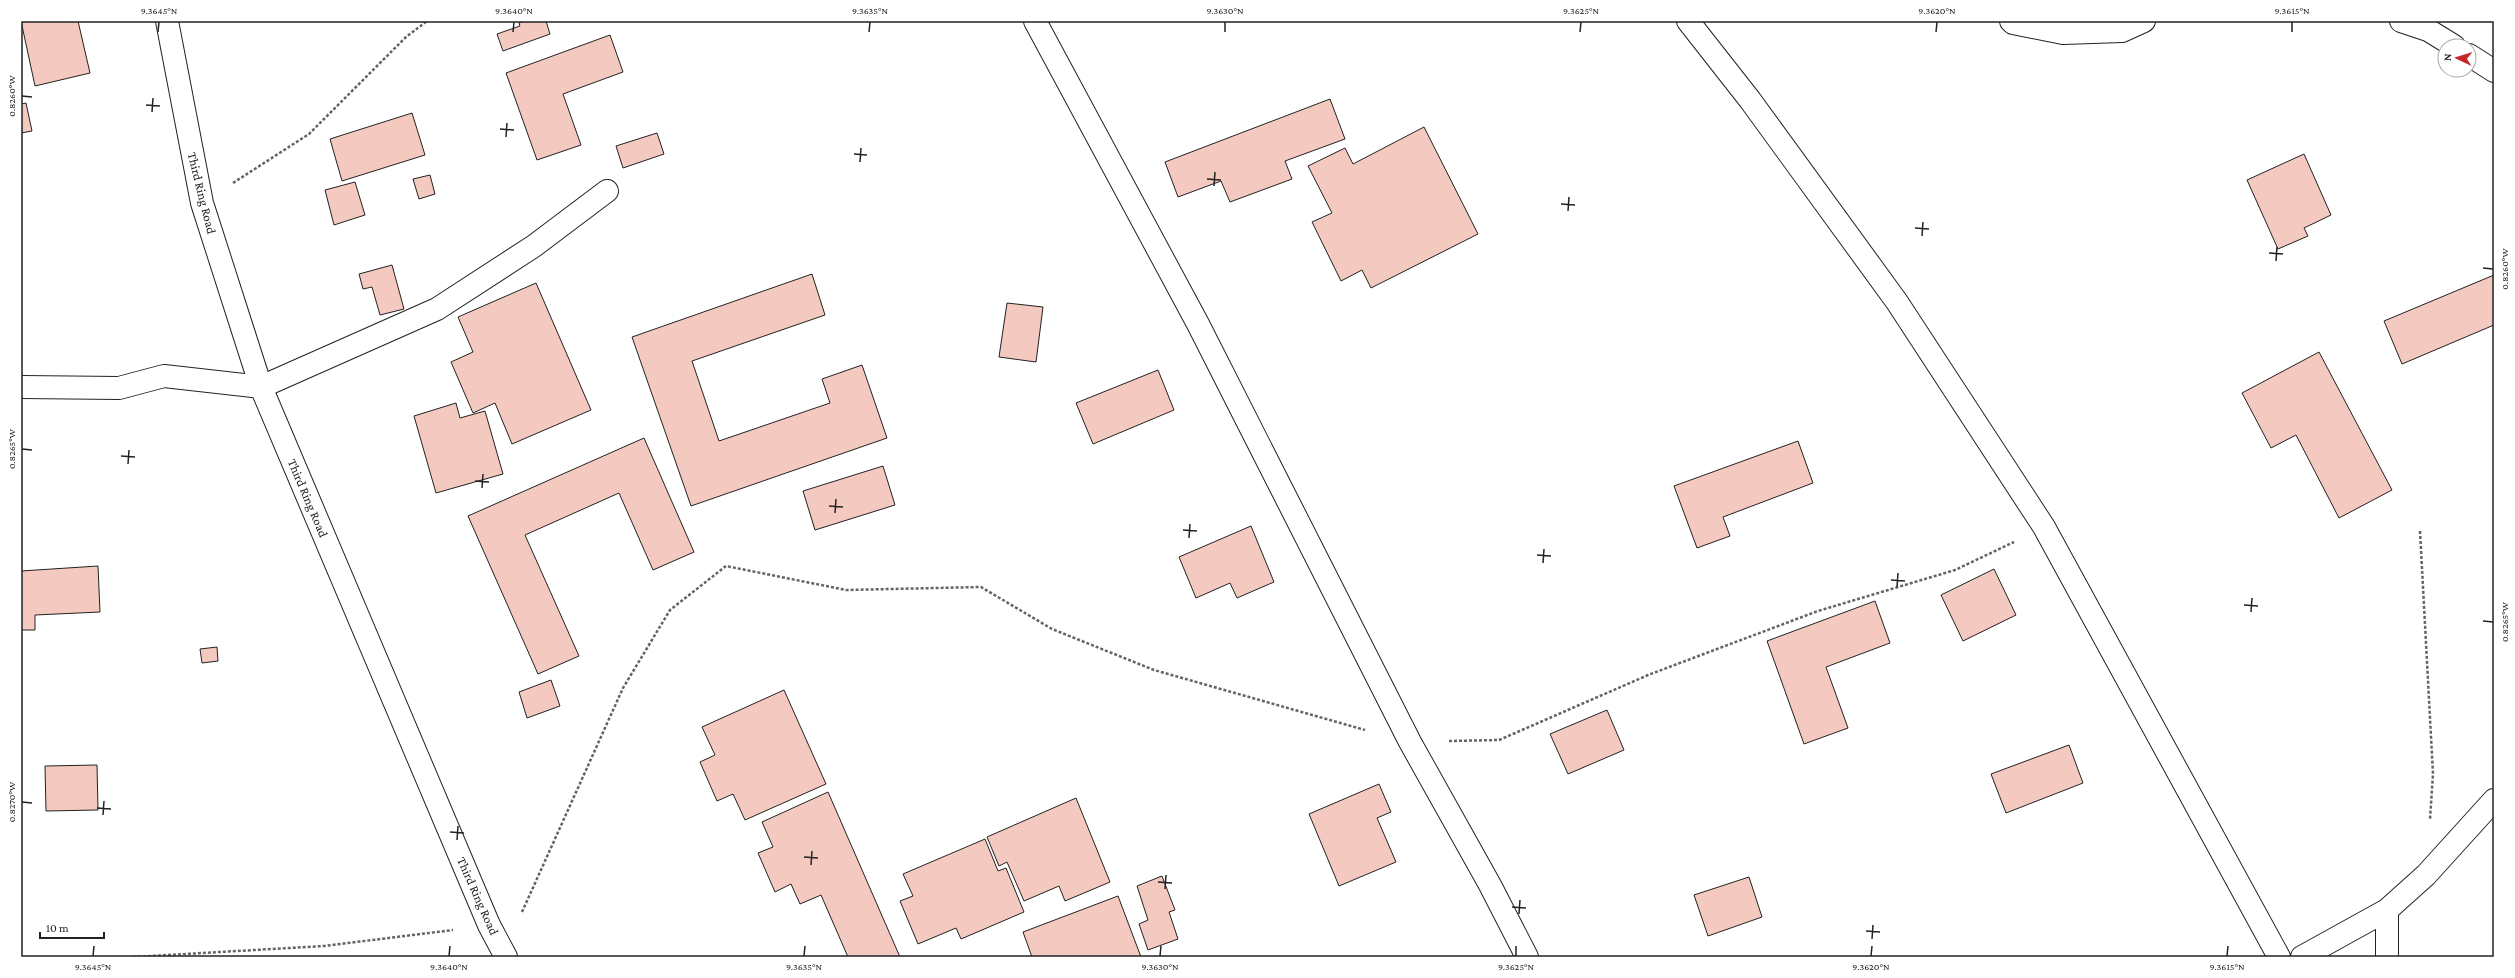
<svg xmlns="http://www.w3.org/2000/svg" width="2515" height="978" font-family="'Crimson Pro',serif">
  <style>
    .building { fill: #f3c9c0; stroke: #222 }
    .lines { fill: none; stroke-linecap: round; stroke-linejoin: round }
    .minor-casing { stroke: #222; stroke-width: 24 }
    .tertiary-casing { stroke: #222; stroke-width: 24 }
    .path { stroke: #646464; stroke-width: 2.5; stroke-dasharray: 3 2; stroke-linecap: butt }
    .minor { stroke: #fff; stroke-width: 22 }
    .tertiary { stroke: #fff; stroke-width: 22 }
    .ticks { fill: none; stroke: #222; stroke-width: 1.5 }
    .labels { text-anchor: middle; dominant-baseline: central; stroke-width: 3; stroke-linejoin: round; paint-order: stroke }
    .street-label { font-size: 13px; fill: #222; stroke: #fff }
    .neatline { fill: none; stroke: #222; stroke-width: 1.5 }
    .ticks-label { font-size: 10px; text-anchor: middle; fill: #222 }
  </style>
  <rect width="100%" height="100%" fill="#fff"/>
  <!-- building -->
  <path class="building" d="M21,21H78L90,73L35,86Z
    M524,21H546L550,34L503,51L497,34L520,26L519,23Z
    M610,35L623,72L563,94L581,145L537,160L506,73Z
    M1330,99L1345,139L1285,161L1292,179L1230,202L1221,181L1178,197L1165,162Z
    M26,103L32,131L21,133V104Z
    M412,113L425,155L342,181L330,139Z
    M1424,127L1478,234L1371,288L1362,270L1341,281L1312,222L1332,213L1308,166L1345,148L1353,164Z
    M657,133L664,154L623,168L616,146Z
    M2304,154L2331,215L2304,228L2308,236L2278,249L2247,180Z
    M430,175L435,194L419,199L413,179Z
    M355,182L365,215L334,225L325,190Z
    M392,265L404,309L380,315L372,287L363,289L359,274Z
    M812,274L825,315L692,361L719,441L830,403L822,379L862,365L887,438L691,506L632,337Z
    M2494,275V325L2402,364L2384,321Z
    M536,283L591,410L512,444L495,403L473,413L451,362L473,352L458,317Z
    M1007,303L1043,307L1036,362L999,357Z
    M2319,352L2392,490L2339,518L2296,435L2271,448L2242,393Z
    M1158,370L1174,410L1093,444L1076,403Z
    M456,403L460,418L485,411L503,474L436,493L414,416Z
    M644,438L694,552L653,570L619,493L525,535L579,656L538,674L468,516Z
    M1798,441L1813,483L1723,517L1730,536L1697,548L1674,486Z
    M883,466L895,505L815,530L803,491Z
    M1251,526L1274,582L1237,598L1230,583L1196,598L1179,557Z
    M98,566L100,612L35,615V630H21V571Z
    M1994,569L2016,615L1963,641L1941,595Z
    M1875,601L1890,643L1826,667L1848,728L1804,744L1767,641Z
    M217,647L218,661L202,663L200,649Z
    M551,680L560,706L527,718L519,692Z
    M784,690L826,784L745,820L733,794L717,801L700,762L715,755L702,727Z
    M1607,710L1624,750L1568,774L1550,734Z
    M2069,745L2083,783L2006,813L1991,774Z
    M97,765L98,810L46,811L45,766Z
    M1379,784L1391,812L1377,818L1396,862L1339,886L1309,814Z
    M828,792L900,957H848L821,895L800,904L791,884L775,892L758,853L773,847L762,822Z
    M1076,798L1110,882L1065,901L1059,886L1024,901L1007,862L999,866L987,837Z
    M985,839L998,871L1006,868L1024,912L961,939L956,928L918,944L900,901L913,896L903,874Z
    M1162,876L1175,910L1169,912L1178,939L1148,950L1139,924L1148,920L1137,886Z
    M1749,877L1762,917L1708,936L1694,895Z
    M1118,896L1141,957H1032L1023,932Z"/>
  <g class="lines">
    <!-- minor casing -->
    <g class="minor-casing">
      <path id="minor" d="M1035,21L1198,324L1410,742L1490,885L1527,957
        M1688,21L1750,100L1897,302L2044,527L2279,957
        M2011,21L2013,23L2063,33L2122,31L2144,21
        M2401,21L2428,30L2454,46
        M2469,55L2494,71
        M21,387L119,388L164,376L261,387L437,309L534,246L607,191
        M2302,957L2387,910
        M2387,957V910L2426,875L2494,800"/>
    </g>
    <!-- tertiary casing -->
    <g class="tertiary-casing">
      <path id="tertiary" d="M167,21L202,203L261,387L489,925L506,957"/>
    </g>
    <!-- path -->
    <path class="path" d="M233,183L309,134L406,37L427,21
      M2420,531L2433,774L2430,819
      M1449,741L1499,740L1648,675L1818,611L1955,570L2014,542
      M522,912L623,688L670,610L726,566L846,590L981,587L1052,629L1154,670L1365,730
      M133,957L324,946L453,930"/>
    <!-- minor -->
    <use href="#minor" class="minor"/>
    <!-- tertiary -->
    <use href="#tertiary" class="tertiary"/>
  </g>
  <!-- ticks -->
  <path class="ticks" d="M158,32L159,22M513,32L514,22M869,32L870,22M1225,32V22M1580,32L1581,22M1936,32L1937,22M2292,32V22M22,96L32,97M146,105L160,106M152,112L153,98M500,129L514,130M506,137L507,123M854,154L867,155M860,162L861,148M1207,179L1221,180M1214,186L1215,172M1561,204L1575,205M1568,211L1569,197M1915,228L1929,229M1922,236L1923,222M2269,253L2283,254M2276,261L2277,247M2483,268L2493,269M22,449L32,450M121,456L135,457M128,464L129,450M475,481L489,482M482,488L483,474M829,506L843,507M835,513L836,499M1183,530L1197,531M1189,538L1190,524M1537,555L1551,556M1543,563L1544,549M1891,580L1905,581M1897,587L1898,573M2244,605L2258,606M2251,612L2252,598M2483,621L2493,622M22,802L32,803M97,808L111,809M103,815L104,801M450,832L464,833M457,840L458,826M804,857L818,858M811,865L812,851M1158,882L1172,883M1165,889L1166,875M1512,907L1526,908M1519,914L1520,900M1866,931L1880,932M1872,939L1873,925M93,956L94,946M449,956L450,946M804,956L805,946M1160,956L1161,946M1516,956V946M1871,956L1872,946M2227,956L2228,946"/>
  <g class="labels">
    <!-- street labels -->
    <g class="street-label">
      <text transform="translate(202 193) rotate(76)">Third Ring Road</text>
      <text transform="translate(308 498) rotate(67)">Third Ring Road</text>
      <text transform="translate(478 896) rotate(66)">Third Ring Road</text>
    </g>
  </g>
  <!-- border -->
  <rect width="2515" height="978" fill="none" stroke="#ffffff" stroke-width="44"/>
  <!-- north arrow -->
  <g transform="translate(2457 58) rotate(274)"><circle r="19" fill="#ffffff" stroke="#a7a7a7"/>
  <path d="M0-3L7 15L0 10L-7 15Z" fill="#c62828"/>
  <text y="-6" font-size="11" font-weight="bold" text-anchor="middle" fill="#222222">N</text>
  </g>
  <!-- scale -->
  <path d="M40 932v6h64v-6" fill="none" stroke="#222222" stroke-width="2"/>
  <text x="46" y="932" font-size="12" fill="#222222" stroke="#ffffff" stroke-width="3" paint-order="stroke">10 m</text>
  <rect x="22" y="22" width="2471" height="934" class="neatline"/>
  <g class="ticks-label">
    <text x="159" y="14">9.3645°N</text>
    <text x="514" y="14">9.3640°N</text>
    <text x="870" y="14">9.3635°N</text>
    <text x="1225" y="14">9.3630°N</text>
    <text x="1581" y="14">9.3625°N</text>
    <text x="1937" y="14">9.3620°N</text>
    <text x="2292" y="14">9.3615°N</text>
    <text transform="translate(11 96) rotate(-90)" y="4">0.8260°W</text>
    <text transform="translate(2504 269) rotate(-90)" y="4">0.8260°W</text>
    <text transform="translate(11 449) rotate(-90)" y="4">0.8265°W</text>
    <text transform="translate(2504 622) rotate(-90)" y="4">0.8265°W</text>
    <text transform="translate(11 802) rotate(-90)" y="4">0.8270°W</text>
    <text x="93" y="970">9.3645°N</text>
    <text x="449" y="970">9.3640°N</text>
    <text x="804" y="970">9.3635°N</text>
    <text x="1160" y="970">9.3630°N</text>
    <text x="1516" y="970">9.3625°N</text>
    <text x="1871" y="970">9.3620°N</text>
    <text x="2227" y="970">9.3615°N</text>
  </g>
</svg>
